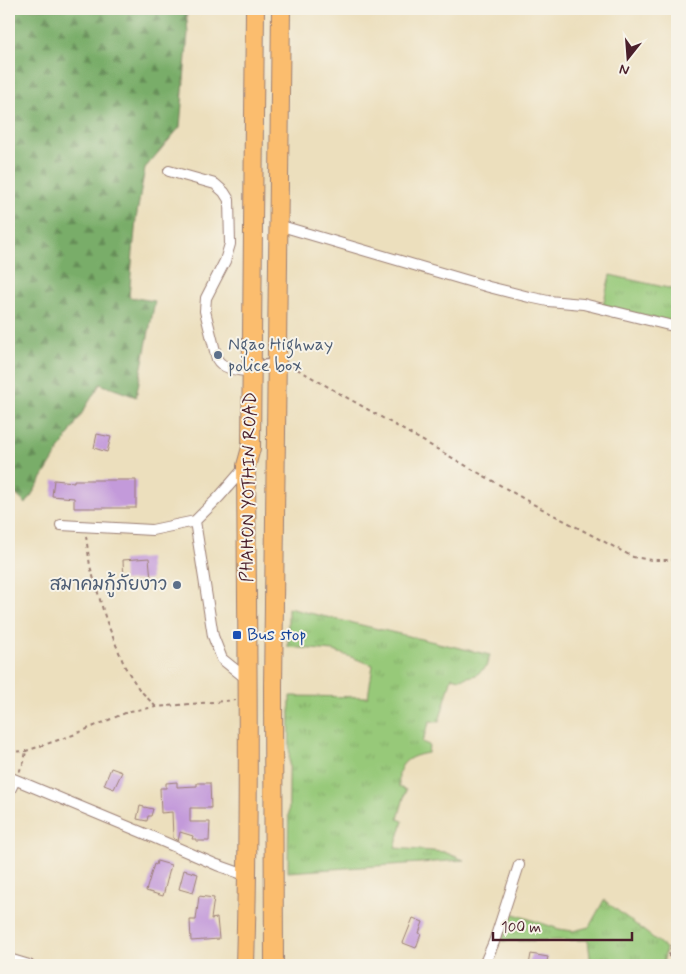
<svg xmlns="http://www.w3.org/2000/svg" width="686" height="974" font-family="Mynerve,'Playpen Sans Thai',sans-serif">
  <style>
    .grass { fill: url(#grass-tufts); stroke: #707452 }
    .forest { fill: url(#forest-firs); stroke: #62664a }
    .building { fill: #c39ada }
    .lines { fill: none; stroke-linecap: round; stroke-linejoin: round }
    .service-casing { stroke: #9b7f74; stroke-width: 8 }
    .minor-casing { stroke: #9b7f74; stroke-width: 12 }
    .trunk-casing { stroke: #9b7f74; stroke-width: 20 }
    .path { stroke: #9b7f74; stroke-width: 2; stroke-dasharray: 4 4; stroke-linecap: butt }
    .service { stroke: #fff; stroke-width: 5 }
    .minor { stroke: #fff; stroke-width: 10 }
    .trunk { stroke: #fbbd6e; stroke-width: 18 }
    .service-dot { fill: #5c6f8a; stroke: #f7f3e8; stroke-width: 2 }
    .transit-dot { fill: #1a4fb4; stroke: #f7f3e8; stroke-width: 2 }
    .labels { text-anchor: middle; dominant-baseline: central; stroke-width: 4; stroke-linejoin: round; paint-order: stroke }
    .service-label { font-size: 18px; fill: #4e5e75; stroke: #f7f3e8; text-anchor: start }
    .street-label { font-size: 18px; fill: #4a1f2b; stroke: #f7f3e8 }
    .transit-label { font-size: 18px; fill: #164399; stroke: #f7f3e8; text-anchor: start }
  </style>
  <defs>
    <pattern id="grass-tufts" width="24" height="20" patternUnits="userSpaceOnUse" patternTransform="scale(1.25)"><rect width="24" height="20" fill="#97c979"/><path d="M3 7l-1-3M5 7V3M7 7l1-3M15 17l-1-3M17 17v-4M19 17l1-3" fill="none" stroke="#84ac69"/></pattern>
    <pattern id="forest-firs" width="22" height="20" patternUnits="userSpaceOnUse" patternTransform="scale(1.25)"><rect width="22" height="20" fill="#79ad69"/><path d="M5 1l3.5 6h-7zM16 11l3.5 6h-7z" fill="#658c57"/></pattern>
  </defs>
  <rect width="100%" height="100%" fill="#f7f3e8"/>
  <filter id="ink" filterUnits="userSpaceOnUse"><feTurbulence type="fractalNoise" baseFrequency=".02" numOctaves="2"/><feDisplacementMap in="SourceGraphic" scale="10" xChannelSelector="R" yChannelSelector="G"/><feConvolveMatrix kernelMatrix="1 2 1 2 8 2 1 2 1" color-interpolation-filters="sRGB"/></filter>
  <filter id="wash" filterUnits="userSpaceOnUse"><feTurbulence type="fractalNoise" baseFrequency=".0096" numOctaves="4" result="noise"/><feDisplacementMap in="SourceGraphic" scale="20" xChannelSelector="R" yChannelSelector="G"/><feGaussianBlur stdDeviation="1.12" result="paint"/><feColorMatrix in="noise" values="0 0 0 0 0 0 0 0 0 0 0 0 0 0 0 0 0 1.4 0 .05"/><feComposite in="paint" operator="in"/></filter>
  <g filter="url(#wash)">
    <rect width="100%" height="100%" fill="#ecdfbd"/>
    <!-- grass -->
    <path class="grass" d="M610,275L677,290V324L603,305Z
      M288,608L490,655L486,667L476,675L460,679L452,677L439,722L430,721L422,742L429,745L428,753C417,755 404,758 400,770C398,775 399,782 399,787L406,790L398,819L403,821L395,848L444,852L464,860L288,872L290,696L368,697L373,665L334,651L288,647Z
      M604,900L666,948L663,965H591L588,940L502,941L511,913L559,929L573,931L589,927Z"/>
    <!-- forest -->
    <path class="forest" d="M9,9H186L188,33L180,127L145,168L136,219L129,297L155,301L136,397L100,384L26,504L9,488Z"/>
    <g id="blocks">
      <!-- building -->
      <path class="building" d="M97,434L111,437L107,452L94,448Z
        M54,480L74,482V480H136V508H74V498L52,496Z
        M149,558L151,579L124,581L123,560Z
        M111,768L122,772L114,789L104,785Z
        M177,782V787L197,786V783H210L211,808H190V822H210L209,841H196V839H192L193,836L180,832L178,841L173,838L172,812L161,813L160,788H166V783Z
        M140,806L153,809L151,816H148L147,821L137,819Z
        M157,861L171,865L163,896L146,891L154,864L156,865Z
        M184,870L198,874L193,893L179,889Z
        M199,896L214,898L211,919L217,918L219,939L191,941L190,920H196Z
        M413,918L423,922L419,933L421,934L416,948L403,943Z
        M531,954L548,957L546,965H529Z"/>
    </g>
  </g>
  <g filter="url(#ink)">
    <use href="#blocks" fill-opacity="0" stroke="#9b7f74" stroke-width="1"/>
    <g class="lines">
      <!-- service casing -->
      <g class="service-casing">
        <path id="service" d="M255,364L274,362"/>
      </g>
      <!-- minor casing -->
      <g class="minor-casing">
        <path id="minor" d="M169,171L215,184L224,192L229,200L230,244L225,261L206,298L205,311L217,359C223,370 240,370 252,372
          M278,225L489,287L529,297L548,301L583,304L677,327
          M246,466L219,497L195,521L213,636L222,659L248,680
          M61,525L152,530L195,521
          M9,777L141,832L217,865L248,876
          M9,792L15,780
          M9,959L29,965
          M484,965L494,942L519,865"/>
      </g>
      <!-- trunk casing -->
      <g class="trunk-casing">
        <path id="trunk" d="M245,965C250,799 247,632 246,466L251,448L255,9
          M274,965L273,688L281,9"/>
      </g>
      <!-- path -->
      <path class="path" d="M290,365L533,504L633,557L652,560H677
        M86,536L90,566L106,620L125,667L139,689L156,707
        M9,752L26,751L73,735L130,711L156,707L236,700
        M19,772L24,762L26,751
        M667,965L672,943L677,932"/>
      <!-- service -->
      <use href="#service" class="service"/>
      <!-- minor -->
      <use href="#minor" class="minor"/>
      <!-- trunk -->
      <use href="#trunk" class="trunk"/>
    </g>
  </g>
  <!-- markers -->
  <g class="service-dot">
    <circle cx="218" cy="355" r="5"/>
    <circle cx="177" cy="585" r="5"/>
  </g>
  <rect class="transit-dot" x="232" y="630" width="10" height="10" rx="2.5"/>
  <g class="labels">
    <!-- service labels -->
    <g class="service-label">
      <text x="228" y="345">Ngao Highway<tspan x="228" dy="21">police box</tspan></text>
      <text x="167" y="585" text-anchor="end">สมาคมกู้ภัยงาว</text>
    </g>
    <!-- street labels -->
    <g class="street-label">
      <text transform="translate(249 487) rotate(-89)">PHAHON YOTHIN ROAD</text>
    </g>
    <!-- transit labels -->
    <g class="transit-label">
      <text x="247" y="635">Bus stop</text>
    </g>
  </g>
  <!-- margin -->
  <rect width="686" height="974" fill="none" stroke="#f7f3e8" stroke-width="30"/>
  <!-- north arrow -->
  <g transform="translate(628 58) rotate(197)" stroke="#f7f3e8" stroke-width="4" paint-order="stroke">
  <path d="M0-4L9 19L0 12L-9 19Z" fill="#4a1f2b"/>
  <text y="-8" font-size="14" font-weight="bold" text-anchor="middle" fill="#4a1f2b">N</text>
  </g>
  <!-- scale -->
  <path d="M493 932v8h139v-8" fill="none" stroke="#4a1f2b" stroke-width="2.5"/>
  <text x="501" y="932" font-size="15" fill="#4a1f2b" stroke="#f7f3e8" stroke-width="4" paint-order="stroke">100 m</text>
</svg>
